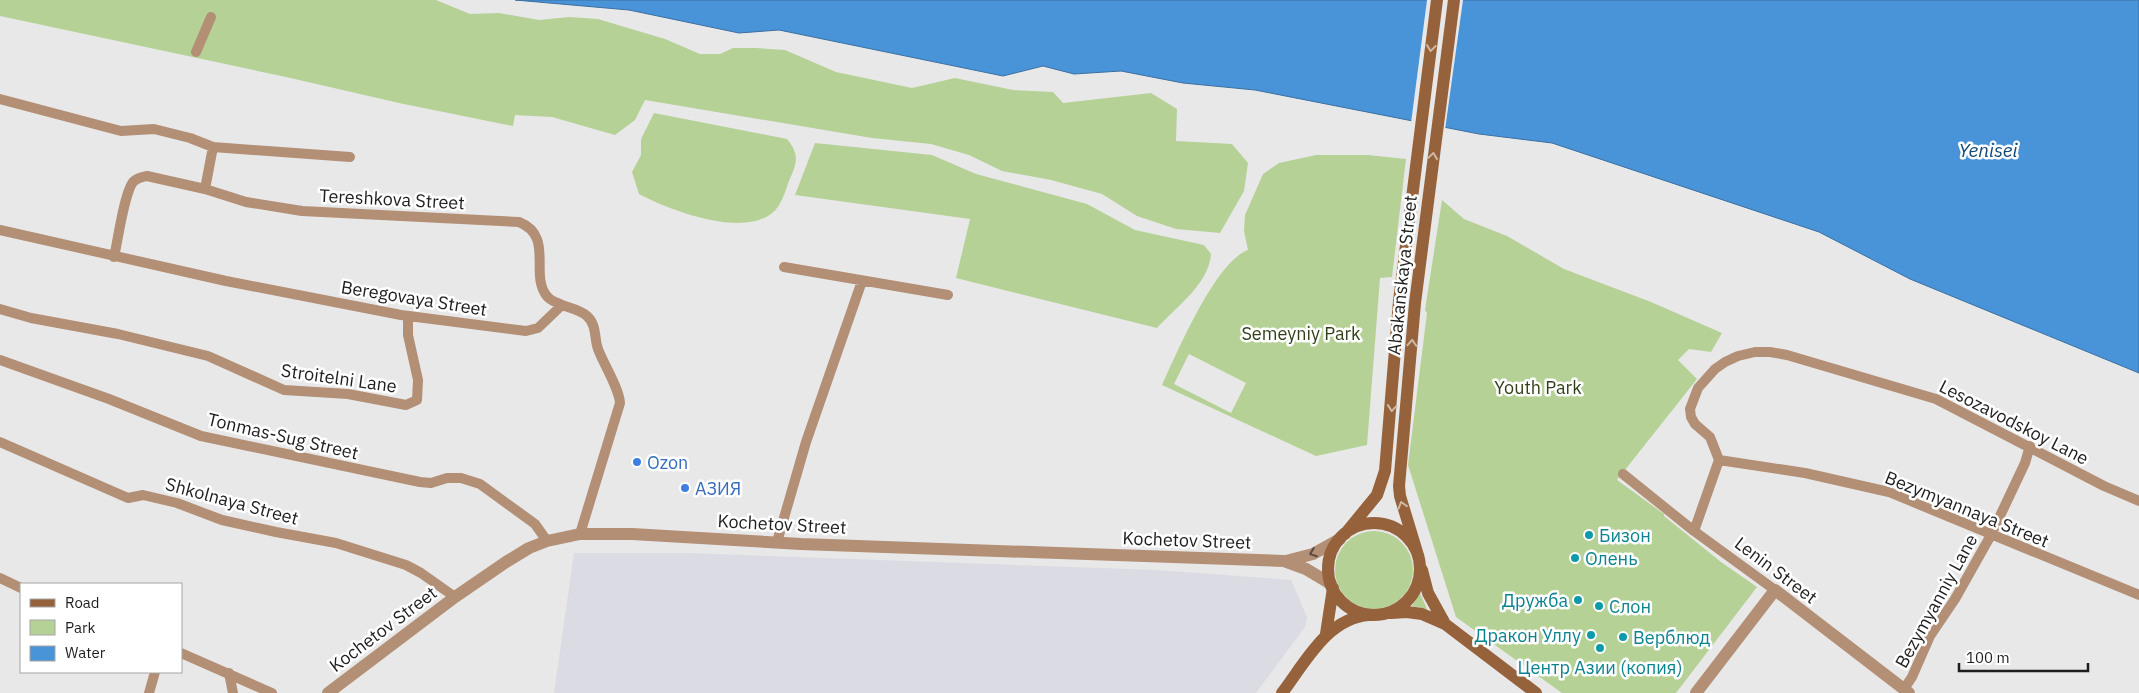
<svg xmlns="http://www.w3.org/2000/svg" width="2139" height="693" font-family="'IBM Plex Sans',sans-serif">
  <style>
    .built { fill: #dbdbe4 }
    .green { fill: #b6d196; fill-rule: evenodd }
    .water { fill: #4993d8; stroke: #3c70a0 }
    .pier { fill: #e8e8e9 }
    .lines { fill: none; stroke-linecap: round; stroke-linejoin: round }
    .minor { stroke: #b38f75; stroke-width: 10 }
    .tertiary { stroke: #b38f75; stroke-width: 12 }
    .secondary { stroke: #96623b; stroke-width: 12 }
    .oneway { stroke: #d0b8a7 }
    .oneway2 { stroke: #5a4b41 }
    .shop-dot { fill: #3f7fe0; stroke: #fff; stroke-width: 2 }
    .culture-dot { fill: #0f9aa8; stroke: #fff; stroke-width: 2 }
    .labels { text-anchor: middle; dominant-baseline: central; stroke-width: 5; stroke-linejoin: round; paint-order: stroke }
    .street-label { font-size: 18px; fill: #1e1e1f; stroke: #fff }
    .park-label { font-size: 18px; fill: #30401a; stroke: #fff }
    .shop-label { font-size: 18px; fill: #366cbe; stroke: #fff; text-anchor: start }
    .culture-label { font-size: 18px; fill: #0d838f; stroke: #fff; text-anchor: start }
    .water-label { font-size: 19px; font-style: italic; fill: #134876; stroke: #fff }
  </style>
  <rect width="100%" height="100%" fill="#e8e8e9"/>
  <!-- built -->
  <path class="built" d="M574,553H688L1157,570L1291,580L1307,617L1305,627L1256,693H554Z"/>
  <!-- green -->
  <path class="green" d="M0,0H436L470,14L499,13L539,20L569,17L598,19L665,39L700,54H720L733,48H755L785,50L836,72L912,88L955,78L1013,90L1053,92L1063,103L1151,93L1177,109L1176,141L1232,144L1248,163L1244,191L1220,233L1176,229L1137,216L1102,194L1051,180L1002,171L969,155L931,144L872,138L645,100L635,120L615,135L552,117L515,115L513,126L399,103L286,77L0,16Z
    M654,113L787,139C800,155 797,163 789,181C785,192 781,207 771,214C740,237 669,210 639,194L632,172L641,155V139Z
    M815,143L932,155L976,174L1087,204L1135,230L1204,245L1211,254C1209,284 1176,307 1157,328L956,278L970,219L795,195Z
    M1316,155H1368L1406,159L1392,277L1380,278L1367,445L1316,456L1162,385C1177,353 1215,262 1248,250L1244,231L1245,215L1263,174L1279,163ZM1189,354L1246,383L1231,413L1174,384Z
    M1442,200L1464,219L1507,236L1564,269L1651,302L1722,333L1711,352L1689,349L1678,360L1697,379L1617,480L1664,514V516L1721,562L1757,587L1676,693H1562L1456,617L1408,465L1427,313L1425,310Z
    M1335 570a39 39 0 1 1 78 0a39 39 0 1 1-78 0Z
    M1420,593L1427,609L1412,606Z"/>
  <!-- water -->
  <path class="water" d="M515,0H2139V373L1910,279L1819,232L1552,143L1479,134L1255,90L1183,83L1121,71L1074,74L1043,66L1003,76L779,30L739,33L629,10Z"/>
  <!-- pier -->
  <path class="pier" d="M1427,0H1463L1445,130L1411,123Z"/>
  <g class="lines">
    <!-- minor -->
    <path class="minor" d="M196,52L211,17
      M0,99L121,131L154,129L190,138L213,147L350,157
      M213,147L205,189L246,202L302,211L519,222C554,236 530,273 546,295C550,301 556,302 562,305
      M0,230L226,281L401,315L526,331L538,328L562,305C570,308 581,310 587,316C597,325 594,338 598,349C604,365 619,388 620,403L580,534
      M114,257C118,240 124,194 133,182C137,178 141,177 147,176L205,189
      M784,267L948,295
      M0,309L31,318L118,334L208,356L284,390L348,394L406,405L417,400L418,380L408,335V316
      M0,360L109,399L201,436L420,482L431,483L447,478H461L480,484L535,524L547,541
      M0,442L128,498L143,495L177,503L222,520L276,532L336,543L406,565L421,573L455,597
      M1719,460L1805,473L1889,492L2139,595
      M1623,474L1694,531L1775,590
      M1694,531L1719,460L1710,437L1695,424L1691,417L1690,409L1698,388L1715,369L1725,362L1738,356L1755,352H1770L1787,355L1936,399L2104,486L2139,501
      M777,542L806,442L862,281
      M0,578L21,588
      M181,653L272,693
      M229,673L233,693
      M1904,689L1912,677L1930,636L1955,599L1991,535L2025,463L2030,446
      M149,693L155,672"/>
    <!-- tertiary -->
    <path class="tertiary" d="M1286,561L1313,554L1340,539
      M328,693L455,597L506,562L529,548L547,541L580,534H632L801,544L1284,561L1306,569L1331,584
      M1696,693L1775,590L1909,693"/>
    <!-- secondary -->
    <path class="secondary" d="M1328 569a46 46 0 1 1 92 0a46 46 0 1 1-92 0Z
      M1345,534L1377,495L1385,471L1399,301L1437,0
      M1417,552L1400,496L1399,486L1415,303L1454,0
      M1422,570L1428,593L1444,622
      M1391,613L1407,612L1422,614L1445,624L1536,693
      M1326,634L1333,588
      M1282,693C1305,663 1327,618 1369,615"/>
  </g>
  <!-- one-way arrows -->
  <defs><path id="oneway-chevron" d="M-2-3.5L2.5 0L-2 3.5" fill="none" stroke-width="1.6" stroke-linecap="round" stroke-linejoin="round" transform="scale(1.25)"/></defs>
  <g class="oneway">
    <use href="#oneway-chevron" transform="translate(1431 48) rotate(97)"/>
    <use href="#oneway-chevron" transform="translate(1433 156) rotate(-82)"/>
    <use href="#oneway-chevron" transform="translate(1412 343) rotate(-86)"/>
    <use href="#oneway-chevron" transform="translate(1392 408) rotate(95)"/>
    <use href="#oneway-chevron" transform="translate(1402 505) rotate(-107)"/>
  </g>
  <use class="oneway2" href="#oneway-chevron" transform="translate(1313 553) rotate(159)"/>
  <!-- markers -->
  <g class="shop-dot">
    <circle cx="637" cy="462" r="5"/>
    <circle cx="685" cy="488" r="5"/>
  </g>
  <g class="culture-dot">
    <circle cx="1589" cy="535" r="5"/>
    <circle cx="1575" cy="558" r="5"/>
    <circle cx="1578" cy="600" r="5"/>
    <circle cx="1599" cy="606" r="5"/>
    <circle cx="1591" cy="635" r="5"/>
    <circle cx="1623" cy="637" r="5"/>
    <circle cx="1600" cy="648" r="5"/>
  </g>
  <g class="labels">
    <!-- street labels -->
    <g class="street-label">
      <text transform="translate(392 199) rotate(3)">Tereshkova Street</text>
      <text transform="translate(1402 275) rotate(-84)">Abakanskaya Street</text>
      <text transform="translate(414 298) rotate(9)">Beregovaya Street</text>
      <text transform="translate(339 378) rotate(8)">Stroitelni Lane</text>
      <text transform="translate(2014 422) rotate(27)">Lesozavodskoy Lane</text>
      <text transform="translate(283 436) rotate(13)">Tonmas-Sug Street</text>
      <text transform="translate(232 501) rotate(15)">Shkolnaya Street</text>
      <text transform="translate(1967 509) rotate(22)">Bezymyannaya Street</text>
      <text transform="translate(782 524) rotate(3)">Kochetov Street</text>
      <text transform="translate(1187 540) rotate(2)">Kochetov Street</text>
      <text transform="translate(1776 570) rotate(37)">Lenin Street</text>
      <text transform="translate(1936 601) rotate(-61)">Bezymyanniy Lane</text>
      <text transform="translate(383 629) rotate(-37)">Kochetov Street</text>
    </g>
    <!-- park labels -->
    <g class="park-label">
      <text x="1301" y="333">Semeyniy Park</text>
      <text x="1538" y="387">Youth Park</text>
    </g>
    <!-- shop labels -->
    <g class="shop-label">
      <text x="647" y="462">Ozon</text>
      <text x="695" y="488">АЗИЯ</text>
    </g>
    <!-- culture labels -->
    <g class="culture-label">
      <text x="1599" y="535">Бизон</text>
      <text x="1585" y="558">Олень</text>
      <text x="1568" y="600" text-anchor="end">Дружба</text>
      <text x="1609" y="606">Слон</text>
      <text x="1581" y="635" text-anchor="end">Дракон Уллу</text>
      <text x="1633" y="637">Верблюд</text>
      <text x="1600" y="667" text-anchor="middle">Центр Азии (копия)</text>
    </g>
    <!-- water labels -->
    <g class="water-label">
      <text x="1988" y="150">Yenisei</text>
    </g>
  </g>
  <!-- legend -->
  <rect x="20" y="583" width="162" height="90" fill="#ffffff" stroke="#a5a5a5"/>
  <rect x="30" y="599" width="25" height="8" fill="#96623b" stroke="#a5a5a5"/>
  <text x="65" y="608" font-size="15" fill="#1e1e1f">Road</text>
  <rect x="30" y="620" width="25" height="15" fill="#b6d196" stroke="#a5a5a5"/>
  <text x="65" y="633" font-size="15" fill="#1e1e1f">Park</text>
  <rect x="30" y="646" width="25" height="15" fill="#4993d8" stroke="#a5a5a5"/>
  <text x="65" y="658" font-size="15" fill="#1e1e1f">Water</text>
  <!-- scale -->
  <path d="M1959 663v8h129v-8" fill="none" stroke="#1e1e1f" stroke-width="2.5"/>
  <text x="1966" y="663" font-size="15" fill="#1e1e1f" stroke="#ffffff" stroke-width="4" paint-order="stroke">100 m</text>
</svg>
